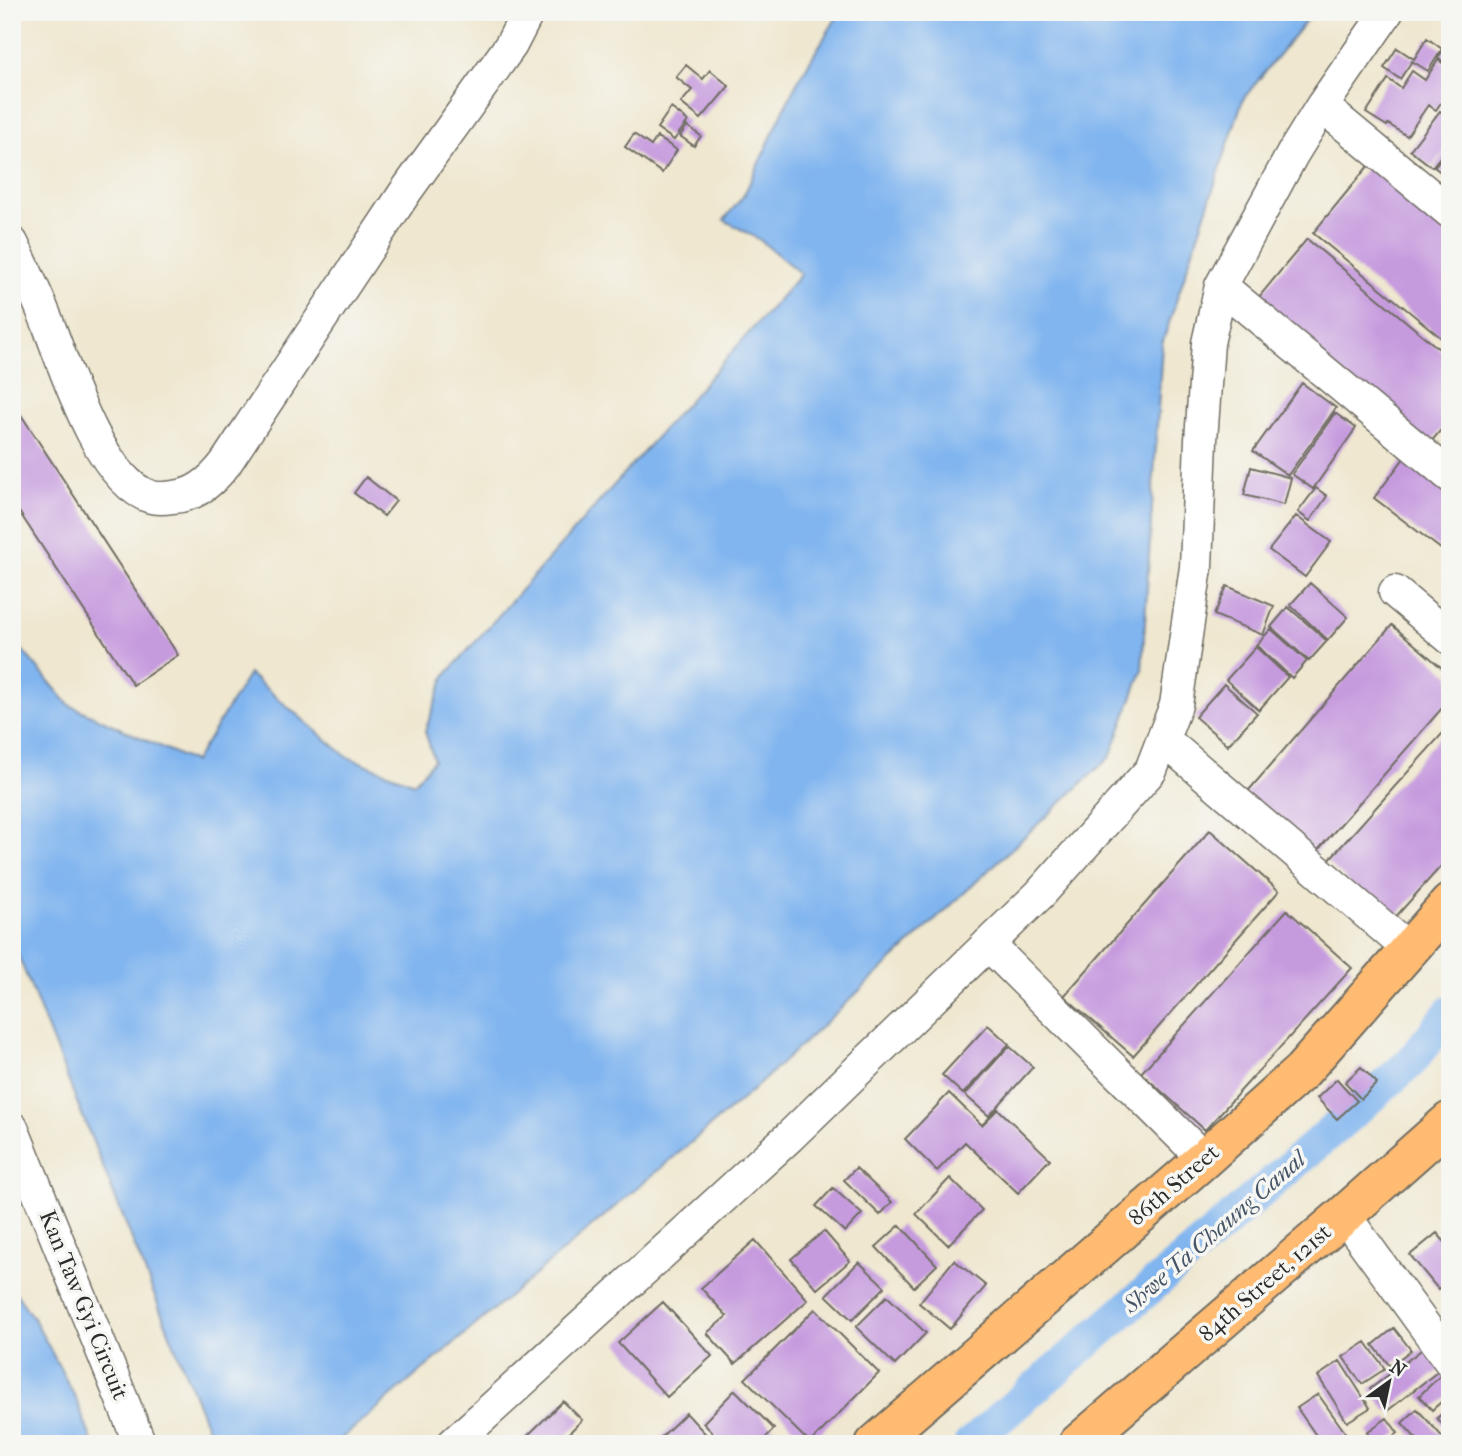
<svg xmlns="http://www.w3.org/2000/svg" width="1462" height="1456" font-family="'IM FELL French Canon',serif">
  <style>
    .water { fill: #81b5ef; stroke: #56708d; stroke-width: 2 }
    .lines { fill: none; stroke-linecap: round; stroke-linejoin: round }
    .canal { stroke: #81b5ef; stroke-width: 33 }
    .building { fill: #c69bde }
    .minor-casing { stroke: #706d64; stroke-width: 35 }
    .major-casing { stroke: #706d64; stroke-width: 42 }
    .minor { stroke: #fff; stroke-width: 32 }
    .major { stroke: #ffbb71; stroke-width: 38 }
    .labels { text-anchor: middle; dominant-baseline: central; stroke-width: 7; stroke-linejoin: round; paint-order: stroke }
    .street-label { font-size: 23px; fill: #2b2b2b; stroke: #f6f6f2 }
    .water-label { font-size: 24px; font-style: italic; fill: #455466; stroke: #f6f6f2 }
  </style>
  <rect width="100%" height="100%" fill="#f6f6f2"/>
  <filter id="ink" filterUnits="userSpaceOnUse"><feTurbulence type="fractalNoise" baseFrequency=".0143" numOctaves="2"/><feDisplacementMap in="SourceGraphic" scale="14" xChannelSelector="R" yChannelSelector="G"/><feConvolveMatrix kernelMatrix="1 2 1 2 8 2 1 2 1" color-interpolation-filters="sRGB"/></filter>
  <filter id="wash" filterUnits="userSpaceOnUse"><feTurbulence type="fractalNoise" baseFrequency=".00686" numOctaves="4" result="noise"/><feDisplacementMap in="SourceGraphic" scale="28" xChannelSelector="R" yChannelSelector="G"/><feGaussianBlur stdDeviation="1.57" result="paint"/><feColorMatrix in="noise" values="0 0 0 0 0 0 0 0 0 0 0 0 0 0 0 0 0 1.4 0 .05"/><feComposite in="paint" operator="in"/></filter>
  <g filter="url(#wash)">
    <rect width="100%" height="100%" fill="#efe7cf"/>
    <!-- water -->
    <path class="water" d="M840,12H1313L1243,99L1162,344L1142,671L1110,757L754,1089L335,1444H214L12,940V638L69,705L194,762L249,674L347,757L414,783L434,760L425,731L445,676L801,274L760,240L724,220L744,195L796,84Z
      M12,1287L37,1324L76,1399L93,1444H12Z"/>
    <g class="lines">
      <!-- canal -->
      <path class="canal" d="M970,1444L1410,1063L1450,1012"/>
    </g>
    <g id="blocks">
      <!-- building -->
      <path class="building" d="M1427,38L1442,49L1428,71L1412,61L1400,79L1384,68L1397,48L1414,59Z
        M1447,44L1450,46V66L1438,58Z
        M1438,60L1450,68V96L1447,94L1436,110L1428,105L1407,136L1388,124L1387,126L1366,113L1388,79L1401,88L1412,71L1425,80Z
        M686,65L703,79L710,70L729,86L701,119L681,103L692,90L676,77Z
        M671,108L688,121L674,140L657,128Z
        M1440,111L1450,119V145L1432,167L1410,150Z
        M687,126L701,136L694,146L680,136Z
        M634,134L651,146L657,137L677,150L662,173L625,147Z
        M1450,147V179L1434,167Z
        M1369,165L1450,231V345L1313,233Z
        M1307,239L1450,358V419L1426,448L1253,304Z
        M1302,383L1336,408L1288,475L1253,451Z
        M12,401L178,655L133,685L12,501Z
        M1335,413L1356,428L1313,489L1292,474Z
        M1405,457L1450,490V556L1374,498Z
        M1251,467L1291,478L1284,505L1244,495Z
        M366,477L396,501L384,516L354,493Z
        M1316,488L1327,496L1310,521L1298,512Z
        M1296,516L1331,542L1305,577L1269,550Z
        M1310,583L1348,617L1328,640L1290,605Z
        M1227,586L1274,606L1263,635L1214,615Z
        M1288,607L1327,641L1309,661L1271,627Z
        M1392,625L1450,675V699L1312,857L1243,797Z
        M1271,629L1307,661L1292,678L1256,645Z
        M1256,647L1288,677L1259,710L1226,680Z
        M1224,684L1257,713L1228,745L1195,717Z
        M1450,725V856L1392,921L1327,862Z
        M1210,830L1279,891L1133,1056L1064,996Z
        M1287,910L1352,968L1205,1130L1141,1073Z
        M988,1025L1009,1044L963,1094L942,1075Z
        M1009,1046L1033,1067L989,1116L965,1095Z
        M1361,1067L1377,1083L1361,1099L1345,1082Z
        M1337,1079L1357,1101L1337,1119L1317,1098Z
        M949,1093L982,1125L998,1109L1050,1159L1018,1193L965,1142L937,1171L905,1139Z
        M856,1168L892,1202L880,1215L844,1180Z
        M950,1178L982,1210L948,1245L916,1214Z
        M833,1188L862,1214L845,1232L816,1206Z
        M900,1225L937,1265L914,1287L876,1247Z
        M824,1231L850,1261L817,1289L791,1259Z
        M1437,1233L1450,1248V1279L1438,1289L1410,1255Z
        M755,1240L808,1300L735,1364L707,1333L727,1316L701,1288Z
        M954,1260L986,1286L950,1329L919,1303Z
        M859,1262L885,1287L852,1320L826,1295Z
        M887,1296L926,1333L895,1365L856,1327Z
        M663,1302L712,1356L667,1397L618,1343Z
        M815,1309L879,1373L810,1443L745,1379Z
        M1394,1328L1411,1350L1390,1366L1373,1345Z
        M1366,1342L1385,1369L1362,1384L1343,1357Z
        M1424,1348L1441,1369L1387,1411L1370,1389Z
        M1340,1361L1370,1408L1347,1422L1318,1376Z
        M1443,1373L1450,1380V1394L1432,1410L1419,1396Z
        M735,1390L774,1429L760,1444H724L703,1423Z
        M1318,1394L1347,1435L1335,1444H1322L1297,1408Z
        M563,1401L582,1420L558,1444H519Z
        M1450,1407V1434L1437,1418Z
        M1417,1409L1449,1444H1421L1402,1423Z
        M686,1413L715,1444H654Z
        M1387,1418L1398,1433L1384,1444H1376L1367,1432Z"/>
    </g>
  </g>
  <g filter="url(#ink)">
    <use href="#blocks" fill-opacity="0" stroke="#706d64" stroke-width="2"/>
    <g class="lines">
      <!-- minor casing -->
      <g class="minor-casing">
        <path id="minor" d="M1322,106L1450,212
          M12,243C25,270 38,298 49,326C66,371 101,482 151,497C158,499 166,498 173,497C195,496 212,481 225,464L406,191L511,45L528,12
          M1221,286L1450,476
          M1395,592L1450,638
          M1163,739L1410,950
          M988,944L1204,1159
          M12,1128L140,1444
          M1344,1215L1450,1361
          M453,1444L789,1137L1040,894L1151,770L1176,705L1196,567L1201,440L1208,343L1221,286L1293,153L1322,106L1387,12"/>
      </g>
      <!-- major casing -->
      <g class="major-casing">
        <path id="major" d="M875,1444L1204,1159L1302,1071L1450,903
          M1078,1444L1344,1215L1450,1121"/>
      </g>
      <!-- minor -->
      <use href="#minor" class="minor"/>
      <!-- major -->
      <use href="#major" class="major"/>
    </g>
  </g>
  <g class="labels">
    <!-- street labels -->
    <g class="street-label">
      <text transform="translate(1174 1185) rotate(-41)">86th Street</text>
      <text transform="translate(1265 1283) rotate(-41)">84th Street, 121st</text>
      <text transform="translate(84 1305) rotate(68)">Kan Taw Gyi Circuit</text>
    </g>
    <!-- water labels -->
    <g class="water-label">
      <text transform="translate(1214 1232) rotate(-41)">Shwe Ta Chaung Canal</text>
    </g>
  </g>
  <!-- margin -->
  <rect width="1462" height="1456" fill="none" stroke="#f6f6f2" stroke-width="42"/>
  <!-- north arrow -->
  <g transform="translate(1389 1382) rotate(33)" stroke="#f6f6f2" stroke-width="5" paint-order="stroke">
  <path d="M0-5L12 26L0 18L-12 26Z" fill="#2b2b2b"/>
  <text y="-10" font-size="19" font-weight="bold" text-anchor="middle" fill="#2b2b2b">N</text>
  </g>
</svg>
